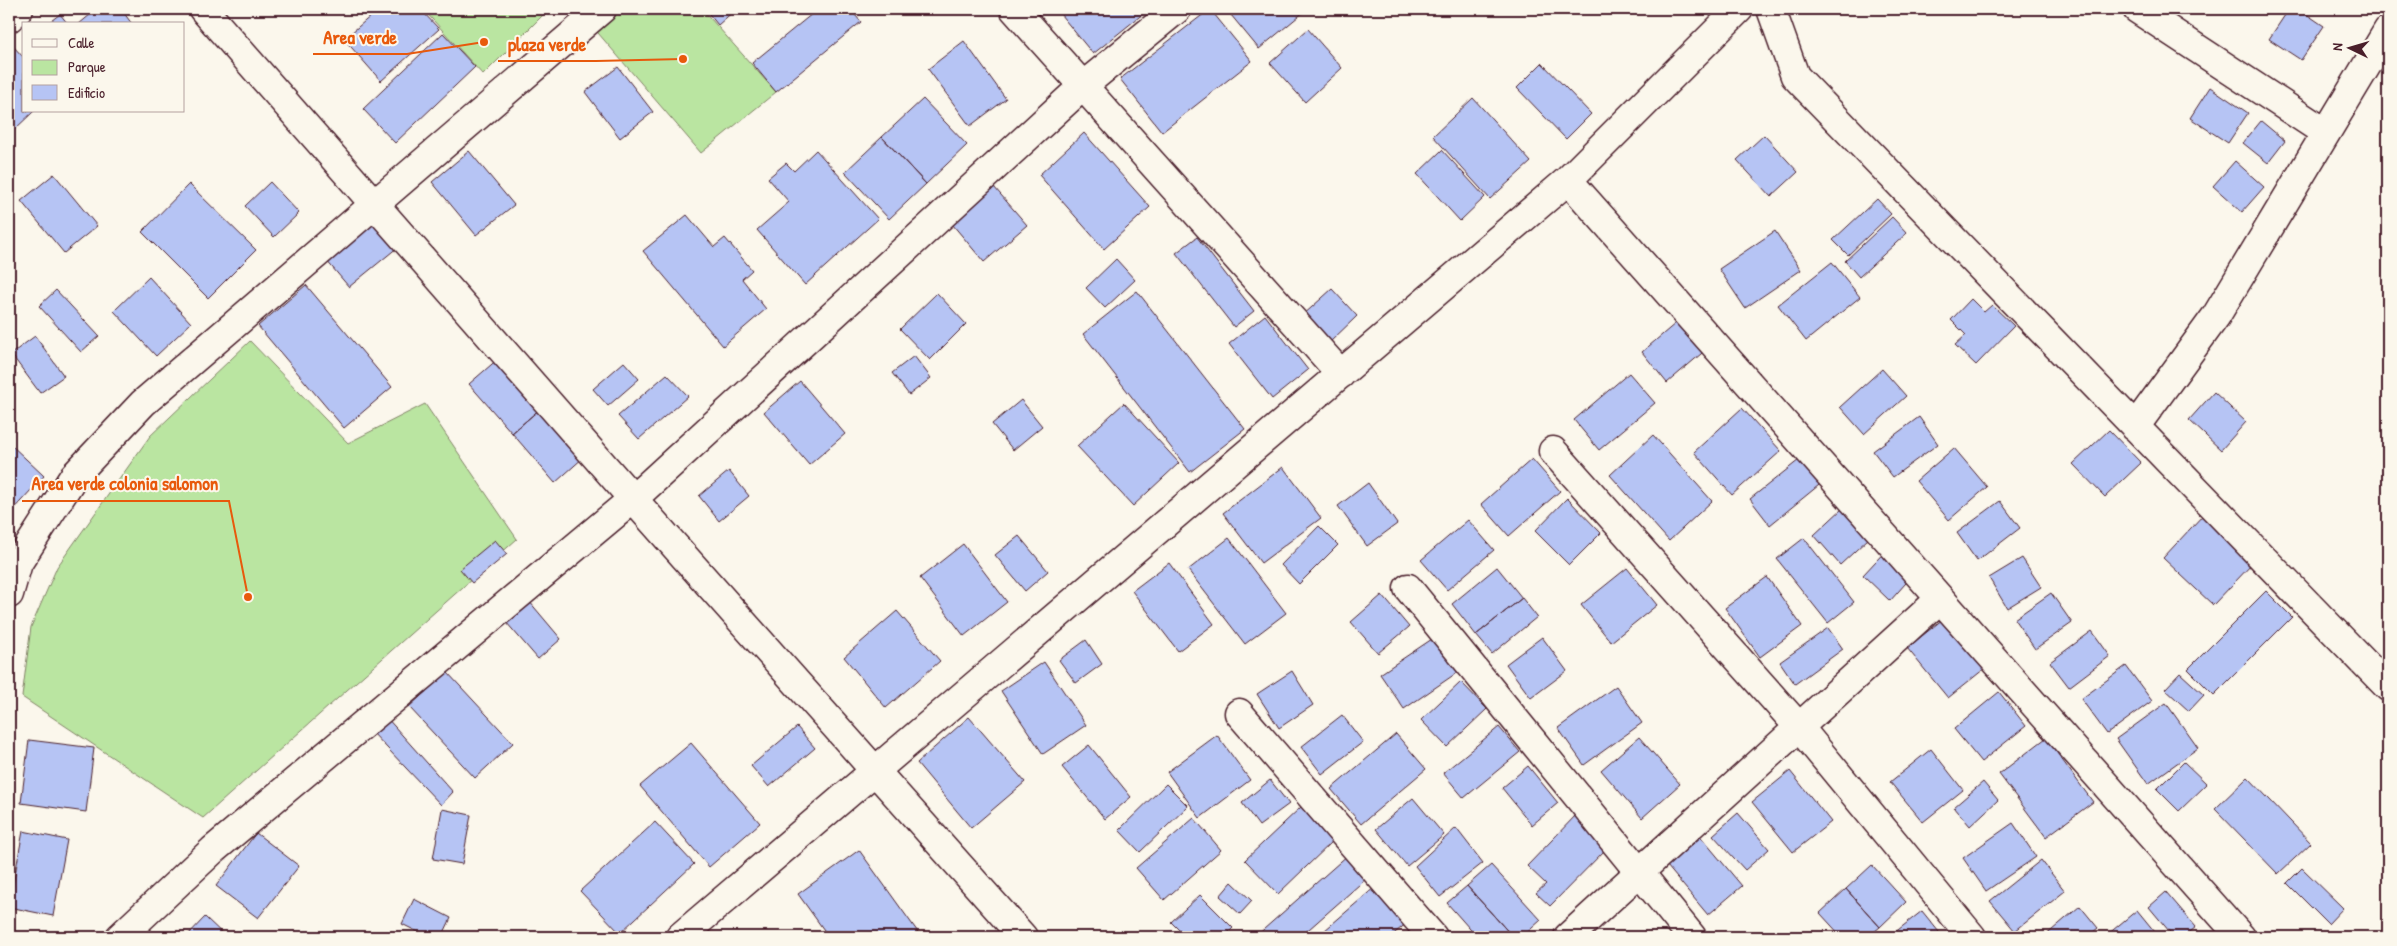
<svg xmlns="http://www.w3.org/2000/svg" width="2397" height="946" font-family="'Patrick Hand',sans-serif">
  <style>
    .green { fill: #bae5a1; stroke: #828266 }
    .building { fill: #b6c4f4; stroke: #4a1f2b }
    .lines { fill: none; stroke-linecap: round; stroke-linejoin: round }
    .minor-casing { stroke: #4a1f2b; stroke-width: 31 }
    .minor { stroke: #fbf7ec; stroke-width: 28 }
    .leader { fill: none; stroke: #e8590c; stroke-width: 2 }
    .callout-dot { fill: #e8590c; stroke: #fbf7ec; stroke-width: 2 }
    .callout-label { font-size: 19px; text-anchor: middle; font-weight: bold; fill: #e8590c; stroke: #fbf7ec; stroke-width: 4; stroke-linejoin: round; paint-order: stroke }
  </style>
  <rect width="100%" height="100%" fill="#fbf7ec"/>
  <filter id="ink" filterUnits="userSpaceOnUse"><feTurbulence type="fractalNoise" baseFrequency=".02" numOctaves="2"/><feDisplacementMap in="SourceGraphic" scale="10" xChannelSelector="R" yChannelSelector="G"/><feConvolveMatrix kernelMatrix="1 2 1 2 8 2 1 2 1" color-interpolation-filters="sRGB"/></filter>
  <g filter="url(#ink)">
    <!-- green -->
    <path class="green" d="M423,9H549L483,75Z
      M614,9H702L776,92L701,153L592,26Z
      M250,341L348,443L425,404L517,539L203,818L22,697L31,627L57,567L150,436Z"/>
    <!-- building -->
    <path class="building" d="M97,9H121L132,24H79Z
      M379,9H420L439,29L381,81L344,39Z
      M705,9H736L718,25Z
      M818,9H850L861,22L776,92L752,63Z
      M1056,9H1149L1093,54Z
      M1210,9L1252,61L1162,132L1120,79Z
      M1226,9H1304L1305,11L1259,49Z
      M2289,9H2299L2324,26L2301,60L2269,39Z
      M60,14L68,24H47Z
      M1308,29L1342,68L1305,102L1270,63Z
      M443,33L475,67L395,143L363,109Z
      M964,41L1006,99L970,126L928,69Z
      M13,46L24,58V111H34L13,131L9,126V50Z
      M1542,63L1591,114L1566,139L1517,88Z
      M618,67L653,112L620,138L585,92Z
      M2210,87L2248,113L2228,143L2190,118Z
      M1473,98L1531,162L1490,199L1433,136Z
      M923,99L967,145L926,184L882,137Z
      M2261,121L2285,141L2268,163L2243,143Z
      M1084,133L1150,207L1104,249L1039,175Z
      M1764,135L1798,172L1771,197L1737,160Z
      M882,137L926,184L889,219L845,172Z
      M816,150L878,219L805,285L757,230L789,202L768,178L786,163L794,171Z
      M1442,150L1485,197L1460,221L1417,174Z
      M469,151L514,205L476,235L432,182Z
      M2235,161L2264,187L2242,212L2213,186Z
      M54,174L97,226L64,253L21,201Z
      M270,182L299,213L274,237L245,206Z
      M189,184L256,250L208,298L142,232Z
      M994,187L1027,225L984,262L952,224Z
      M1877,199L1891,214L1848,255L1833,240Z
      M687,215L714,247L725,238L752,270L742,279L766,309L723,346L643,251Z
      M1892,217L1907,233L1859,277L1845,261Z
      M375,219L398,247L349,287L326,260Z
      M1775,231L1801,270L1745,308L1719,269Z
      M1197,237L1254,311L1234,327L1176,253Z
      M1116,259L1135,280L1105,308L1086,288Z
      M1832,262L1860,297L1806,341L1778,305Z
      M149,277L191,323L156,356L114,311Z
      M306,285L392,387L344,428L258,326Z
      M1332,289L1357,316L1328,344L1302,316Z
      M56,290L99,336L81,352L39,306Z
      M1137,291L1245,429L1190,472L1083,334Z
      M937,293L966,324L930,360L900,329Z
      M1971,299L1984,312L1992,305L2014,326L1976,365L1955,345L1966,335L1951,320Z
      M1265,315L1308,370L1272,399L1229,344Z
      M1683,317L1708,348L1667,383L1642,352Z
      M35,336L64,376L40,393L11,354Z
      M914,356L931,378L909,395L892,373Z
      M499,358L541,408L512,433L469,384Z
      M624,362L639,379L608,406L593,389Z
      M1882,369L1906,396L1864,434L1840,407Z
      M1629,373L1655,403L1599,450L1574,420Z
      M667,374L688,396L639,439L618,416Z
      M800,381L845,434L809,465L764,412Z
      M2214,392L2246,422L2221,450L2189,420Z
      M1021,400L1042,426L1013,450L992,424Z
      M1124,403L1179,463L1133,506L1077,446Z
      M541,408L584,457L555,483L512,433Z
      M1742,408L1781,451L1732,495L1694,452Z
      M1919,417L1938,444L1893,477L1873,451Z
      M2109,430L2141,463L2105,497L2073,464Z
      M1653,435L1712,501L1669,541L1610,475Z
      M9,443L44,476L9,514Z
      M1954,448L1987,487L1949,520L1916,481Z
      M1804,456L1824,481L1770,525L1750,499Z
      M1532,459L1560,491L1509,536L1481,504Z
      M1283,467L1321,518L1261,563L1223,513Z
      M729,471L749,496L719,521L699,496Z
      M1368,483L1397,524L1367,546L1338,506Z
      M1567,498L1601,533L1569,565L1535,531Z
      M2000,501L2020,528L1977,561L1957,533Z
      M1843,508L1869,538L1840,565L1814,535Z
      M2204,514L2254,562L2213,605L2163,558Z
      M1468,520L1494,550L1447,590L1421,560Z
      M1319,526L1338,545L1299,584L1281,565Z
      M1019,536L1048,571L1025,591L995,555Z
      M1229,538L1286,613L1245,644L1188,570Z
      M1804,538L1854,602L1828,623L1777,559Z
      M495,540L507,554L472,583L460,569Z
      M963,544L1007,602L964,636L920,578Z
      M1889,547L1913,575L1890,601L1863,575Z
      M2022,558L2041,587L2007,608L1989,578Z
      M1169,563L1214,624L1178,651L1132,591Z
      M1497,567L1522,598L1476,635L1452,604Z
      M1627,568L1657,605L1611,642L1581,605Z
      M1767,577L1802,626L1760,657L1725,608Z
      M2266,591L2292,617L2214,695L2188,669Z
      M2051,593L2072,623L2035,649L2014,619Z
      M1382,595L1409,627L1378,653L1351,622Z
      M1522,598L1537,617L1492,654L1476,635Z
      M529,601L561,639L538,659L506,622Z
      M897,611L940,661L886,708L844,657Z
      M1943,619L1984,669L1948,698L1907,648Z
      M1828,628L1843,649L1795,684L1780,662Z
      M2092,631L2110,656L2069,687L2050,662Z
      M1435,637L1458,672L1404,709L1380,674Z
      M1542,637L1567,671L1531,698L1506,664Z
      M1086,640L1102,664L1076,683L1059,660Z
      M1044,662L1086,725L1043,754L1001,691Z
      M2126,666L2152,701L2107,734L2081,699Z
      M1292,671L1313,705L1279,728L1257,694Z
      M447,672L513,743L475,778L409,707Z
      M2180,673L2204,695L2189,711L2165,689Z
      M1461,682L1487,709L1447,747L1421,720Z
      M1616,686L1642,723L1584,765L1558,728Z
      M1999,692L2026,726L1981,762L1954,729Z
      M2166,703L2198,748L2148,784L2116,739Z
      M1342,715L1363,742L1322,774L1301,747Z
      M386,717L453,792L441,805L371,731Z
      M969,717L1025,782L971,828L917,763Z
      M797,727L815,748L769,787L751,766Z
      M1499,727L1520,752L1464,798L1443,773Z
      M1396,734L1426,769L1361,824L1331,789Z
      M1217,735L1250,780L1200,818L1167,772Z
      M1639,737L1680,784L1642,818L1601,770Z
      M2046,738L2093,802L2046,837L1999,774Z
      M29,740L94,748L86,812L21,803Z
      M691,743L760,823L709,867L640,786Z
      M1089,745L1131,797L1105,819L1062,767Z
      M1931,749L1963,790L1923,822L1890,782Z
      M2184,762L2207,784L2179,811L2157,789Z
      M1528,766L1558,803L1532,825L1502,788Z
      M1790,771L1831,822L1793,852L1752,802Z
      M2248,777L2311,843L2278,874L2215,809Z
      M1270,780L1289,804L1259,826L1242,803Z
      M1983,782L1998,800L1970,826L1954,807Z
      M1166,784L1188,806L1140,852L1119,830Z
      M1413,798L1444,835L1407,866L1376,829Z
      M1301,807L1333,841L1278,894L1245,860Z
      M442,809L471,815L462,864L433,859Z
      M1578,813L1610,845L1550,906L1536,893L1546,884L1527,866Z
      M1738,813L1769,849L1745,870L1713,835Z
      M1194,818L1221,850L1164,900L1136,868Z
      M655,822L694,864L620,933L580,891Z
      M2013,823L2036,857L1986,891L1963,858Z
      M1456,828L1483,863L1440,897L1415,866Z
      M23,831L67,840L53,916L9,907Z
      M256,833L299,866L258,918L216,886Z
      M1701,837L1742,886L1708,915L1667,866Z
      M859,850L920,935L918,937H829L798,894Z
      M1349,854L1368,877L1300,937H1255Z
      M2041,860L2065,891L2015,931L1990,901Z
      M1491,865L1541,920L1522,937H1513L1467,886Z
      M1872,865L1906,902L1880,927L1846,889Z
      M2302,868L2343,908L2328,924L2287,883Z
      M1232,882L1252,901L1240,914L1220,896Z
      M1467,886L1513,937H1477L1447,903Z
      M1375,887L1407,923L1390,937H1317Z
      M1846,889L1880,927L1868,937H1842L1820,913Z
      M2166,892L2196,927L2184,937H2174L2149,907Z
      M1200,895L1233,928L1224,937H1186L1171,922Z
      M414,899L451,918L442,937H428L402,924Z
      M2080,906L2098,928L2087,937H2044Z
      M2137,910L2159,937H2108L2107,935Z
      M1922,911L1943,937H1889Z
      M205,917L226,937H186Z"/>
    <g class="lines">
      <!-- minor casing -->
      <g class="minor-casing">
        <path id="minor" d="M203,9L633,499L1023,937
          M1014,9L1341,374
          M1771,9L1795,76L2388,687
          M2137,9L2326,133
          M9,18L19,9
          M1568,180L2241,937
          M2135,427L2216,316L2388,30
          M1553,451L1799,727L1972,937
          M1408,588L1692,937
          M9,594L18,563L74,476L143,403L602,9
          M1239,713L1433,937
          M120,937L213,850L633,499L1084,85L1177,9
          M680,937L1568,180L1739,9
          M1568,937L1940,599"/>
      </g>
      <!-- minor -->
      <use href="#minor" class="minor"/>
    </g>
  </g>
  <!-- callouts -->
  <path class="leader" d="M484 42L407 54H313M683 59L596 61H498M248 597L229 501H22"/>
  <g class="callout-dot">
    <circle cx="484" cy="42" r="5"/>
    <circle cx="683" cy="59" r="5"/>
    <circle cx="248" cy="597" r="5"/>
  </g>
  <g class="callout-label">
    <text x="360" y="44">Area verde</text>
    <text x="547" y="51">plaza verde</text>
    <text x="125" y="490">Area verde colonia salomon</text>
  </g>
  <!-- margin -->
  <rect width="2397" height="946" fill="none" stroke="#fbf7ec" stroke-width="30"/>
  <rect x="15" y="15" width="2367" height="916" fill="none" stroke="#4a1f2b" stroke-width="2" filter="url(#ink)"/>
  <!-- legend -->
  <rect x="22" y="22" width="162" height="90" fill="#fbf7ec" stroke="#b4a19f"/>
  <rect x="32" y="39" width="25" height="8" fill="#fbf7ec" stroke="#b4a19f"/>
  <text x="68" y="48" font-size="15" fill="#4a1f2b">Calle</text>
  <rect x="32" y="60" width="25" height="15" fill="#bae5a1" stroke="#b4a19f"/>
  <text x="68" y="72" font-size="15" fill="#4a1f2b">Parque</text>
  <rect x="32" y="85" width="25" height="15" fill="#b6c4f4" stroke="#b4a19f"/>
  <text x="68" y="98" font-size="15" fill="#4a1f2b">Edificio</text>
  <!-- north arrow -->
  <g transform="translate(2350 48) rotate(275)" stroke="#fbf7ec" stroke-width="4" paint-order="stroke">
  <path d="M0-4L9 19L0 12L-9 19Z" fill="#4a1f2b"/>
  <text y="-8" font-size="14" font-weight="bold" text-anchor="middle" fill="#4a1f2b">N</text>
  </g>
</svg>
